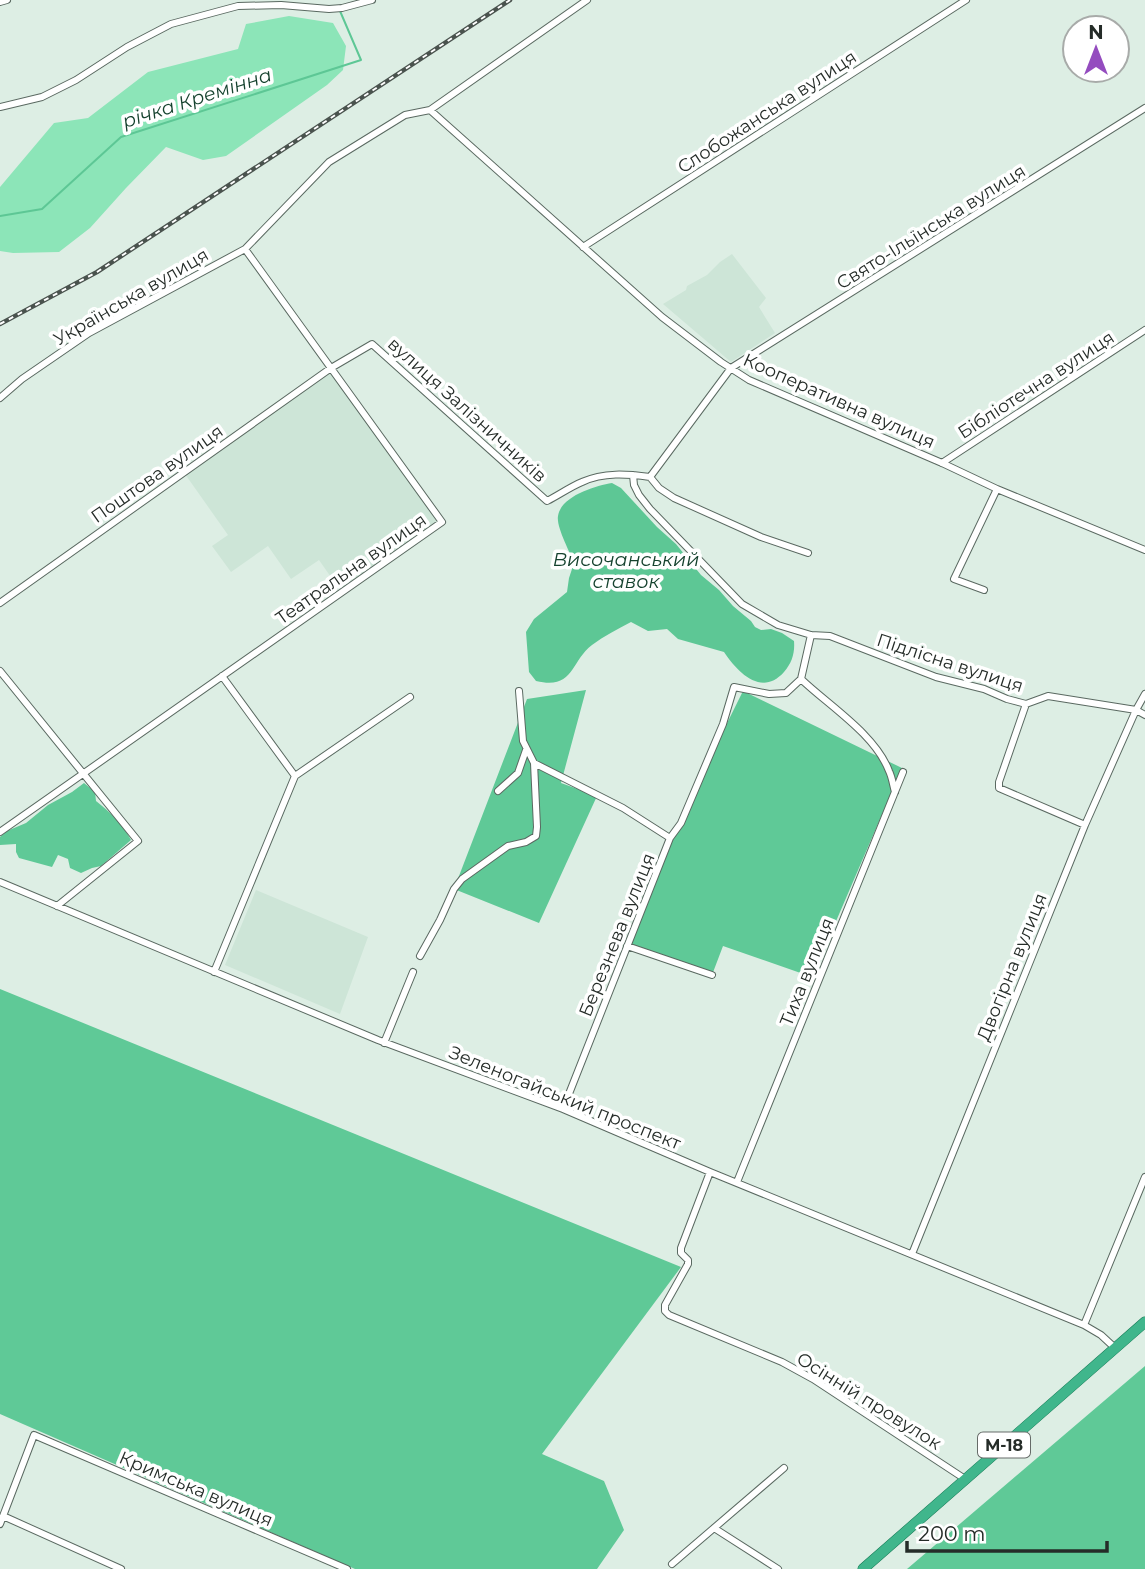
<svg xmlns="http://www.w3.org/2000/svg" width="1145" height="1569" font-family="Montserrat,sans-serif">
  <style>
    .built { fill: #cde5d7 }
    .green { fill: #8ce5b8 }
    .forest { fill: #5fc997 }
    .water { fill: #5dc795 }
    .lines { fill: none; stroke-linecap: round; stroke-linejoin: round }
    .stream { stroke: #5dc795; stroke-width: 2 }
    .minor-casing { stroke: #5a6961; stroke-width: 8 }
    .trunk-casing { stroke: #177a56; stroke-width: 11 }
    .minor { stroke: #fff; stroke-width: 6 }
    .trunk { stroke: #40b68c; stroke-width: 10 }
    .rail-casing { stroke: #4a534e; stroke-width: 4.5 }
    .rail { stroke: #fff; stroke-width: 2; stroke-dasharray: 5; stroke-linecap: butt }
    .labels { text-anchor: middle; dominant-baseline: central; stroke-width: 7; stroke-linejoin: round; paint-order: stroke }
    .shield { fill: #fff; stroke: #666b68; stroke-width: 2 }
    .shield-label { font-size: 16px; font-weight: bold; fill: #252c28 }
    .street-label { font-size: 18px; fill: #252c28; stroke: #fff }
    .water-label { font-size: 19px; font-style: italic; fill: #15422e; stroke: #fff }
  </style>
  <rect width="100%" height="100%" fill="#ddeee4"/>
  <!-- built -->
  <path class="built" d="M732,254L766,298L759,307L775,333L731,362L663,304L686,290L687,286L707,275L720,262Z
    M331,371L438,521L340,590L319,560L291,579L268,546L231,572L212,546L228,535L185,474Z
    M256,890L368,937L340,1014L225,965Z"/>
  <!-- green -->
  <path class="green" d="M289,16L333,23L346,46L343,70L327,85L226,156L203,160L166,147L126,188L90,228L59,252L13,253L0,251V187L54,123L88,118L148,72L238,49L246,24Z"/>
  <!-- forest -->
  <path class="forest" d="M586,690L561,783L597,796L539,923L454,889L527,699Z
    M743,691L902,768L812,977L723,946L712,975L627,946L670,838Z
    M84,783L95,792L96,801C110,812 123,824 131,840L101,866L92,868L81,873L70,868L68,859L58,855L52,867L19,858L16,852V844L0,845V837L7,831L26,823L48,805L72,792Z
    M0,989L681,1267L542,1454L604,1481L624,1530L597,1569H355L0,1414Z
    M1145,1366V1569H907Z"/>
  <!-- water -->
  <path class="water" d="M612,483L621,488L657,527L676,544L701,575L719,590L733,606L751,621L755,627L761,630L771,629L782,633L794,641C795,653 792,663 784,672C762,697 738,673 724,652L678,639L667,629L648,631L631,622C618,629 604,636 592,645C570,662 574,690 536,681L529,672L526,632L534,619L567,592L569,578L574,563C570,552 556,527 558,516C561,496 595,486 612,483Z"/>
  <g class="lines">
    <!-- stream -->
    <path class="stream" d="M0,216L42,209L121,137L361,60L340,11"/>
    <!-- minor casing -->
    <g class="minor-casing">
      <path id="minor" d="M0,2L7,0
        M0,107L42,97L76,80L127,47L171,24L238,6L281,5L329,9L342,8L372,0
        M430,110L662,317L721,362L749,380L942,463L997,489L1145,550
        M583,247L966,0
        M0,398L22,379L89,333L245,249L329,162L405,115L430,110L587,0
        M942,463L1145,330
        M633,475L634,485L639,495L650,509L742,604L778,625L811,635L830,636L936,677L984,689L1007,699L1026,704L1048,696L1136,710L1145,715
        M650,477L731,368L1145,108
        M984,590L954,579L997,489
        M0,603L331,368L372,344L547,501C559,495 570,487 582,482C604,472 627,474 650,477L659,488L674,498L761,537L808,553
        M0,671L138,841L57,906
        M222,676L295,776
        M801,679C828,705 875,734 889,771C892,777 893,785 895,792
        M1026,704L999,782V788L1085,825
        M534,763L623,808L670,838L563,1109
        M498,791L518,773L526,750
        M0,832L442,522L245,249
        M670,838L681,823L723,724L734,687L769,694L786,693L801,679L811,635
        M0,882L378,1040L563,1109L710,1172L1084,1325L1101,1335L1115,1348
        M627,946L712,975
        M420,956L440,920L454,889L462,879L508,846L526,842L536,836L537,827L534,763L523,741L519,691
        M214,972L295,776L410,697
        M384,1043L413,972
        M710,1172L681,1248V1253L688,1260V1264L665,1305V1311L669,1315L782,1362L813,1379L965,1479
        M737,1182L903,772
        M912,1254L1085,825L1136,710L1145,694
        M1084,1325L1145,1177
        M3,1516L121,1569
        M0,1524L34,1435L347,1569
        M714,1528L778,1569
        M672,1564L784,1468"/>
    </g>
    <!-- trunk casing -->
    <g class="trunk-casing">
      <path id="trunk" d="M863,1569L1145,1322"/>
    </g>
    <!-- minor -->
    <use href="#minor" class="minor"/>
    <!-- trunk -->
    <use href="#trunk" class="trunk"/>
    <!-- rail casing -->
    <g class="rail-casing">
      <path id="rail" d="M0,324L97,272L510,0"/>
    </g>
    <!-- rail -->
    <use href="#rail" class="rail"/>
  </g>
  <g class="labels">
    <!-- shield labels -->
    <rect class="shield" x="978" y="1432.5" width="52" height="25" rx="5"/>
    <g class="shield-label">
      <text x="1004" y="1445">М-18</text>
    </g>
    <!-- street labels -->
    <g class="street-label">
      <text transform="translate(767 112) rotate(-33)">Слобожанська вулиця</text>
      <text transform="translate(931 227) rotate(-32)">Свято-Ільїнська вулиця</text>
      <text transform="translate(131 297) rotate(-30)">Українська вулиця</text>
      <text transform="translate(1036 385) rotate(-33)">Бібліотечна вулиця</text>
      <text transform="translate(839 401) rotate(24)">Кооперативна вулиця</text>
      <text transform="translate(467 410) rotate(42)">вулиця Залізничників</text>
      <text transform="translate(157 474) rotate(-35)">Поштова вулиця</text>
      <text transform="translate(351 569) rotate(-35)">Театральна вулиця</text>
      <text transform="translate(950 663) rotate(18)">Підлісна вулиця</text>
      <text transform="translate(617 935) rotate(-68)">Березнева вулиця</text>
      <text transform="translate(1012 967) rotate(-68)">Двогірна вулиця</text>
      <text transform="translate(807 972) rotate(-68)">Тиха вулиця</text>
      <text transform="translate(565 1098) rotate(22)">Зеленогайський проспект</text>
      <text transform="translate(869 1401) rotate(32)">Осінній провулок</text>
      <text transform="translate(196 1489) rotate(23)">Кримська вулиця</text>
    </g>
    <!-- water labels -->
    <g class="water-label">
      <text transform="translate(197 98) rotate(-18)">річка Кремінна</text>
      <text x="626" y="559">Височанський<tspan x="626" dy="22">ставок</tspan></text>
    </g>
  </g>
  <!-- north arrow -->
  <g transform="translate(1096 49)"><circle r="33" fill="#ffffff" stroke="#a8aba9" stroke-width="2"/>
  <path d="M0-5L12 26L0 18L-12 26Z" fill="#944cbf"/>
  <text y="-10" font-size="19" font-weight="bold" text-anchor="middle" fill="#252c28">N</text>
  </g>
  <!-- scale -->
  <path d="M907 1541v10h200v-10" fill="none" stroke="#252c28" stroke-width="3.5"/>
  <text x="918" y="1541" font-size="21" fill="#252c28" stroke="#ffffff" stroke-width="5" paint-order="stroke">200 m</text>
</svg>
